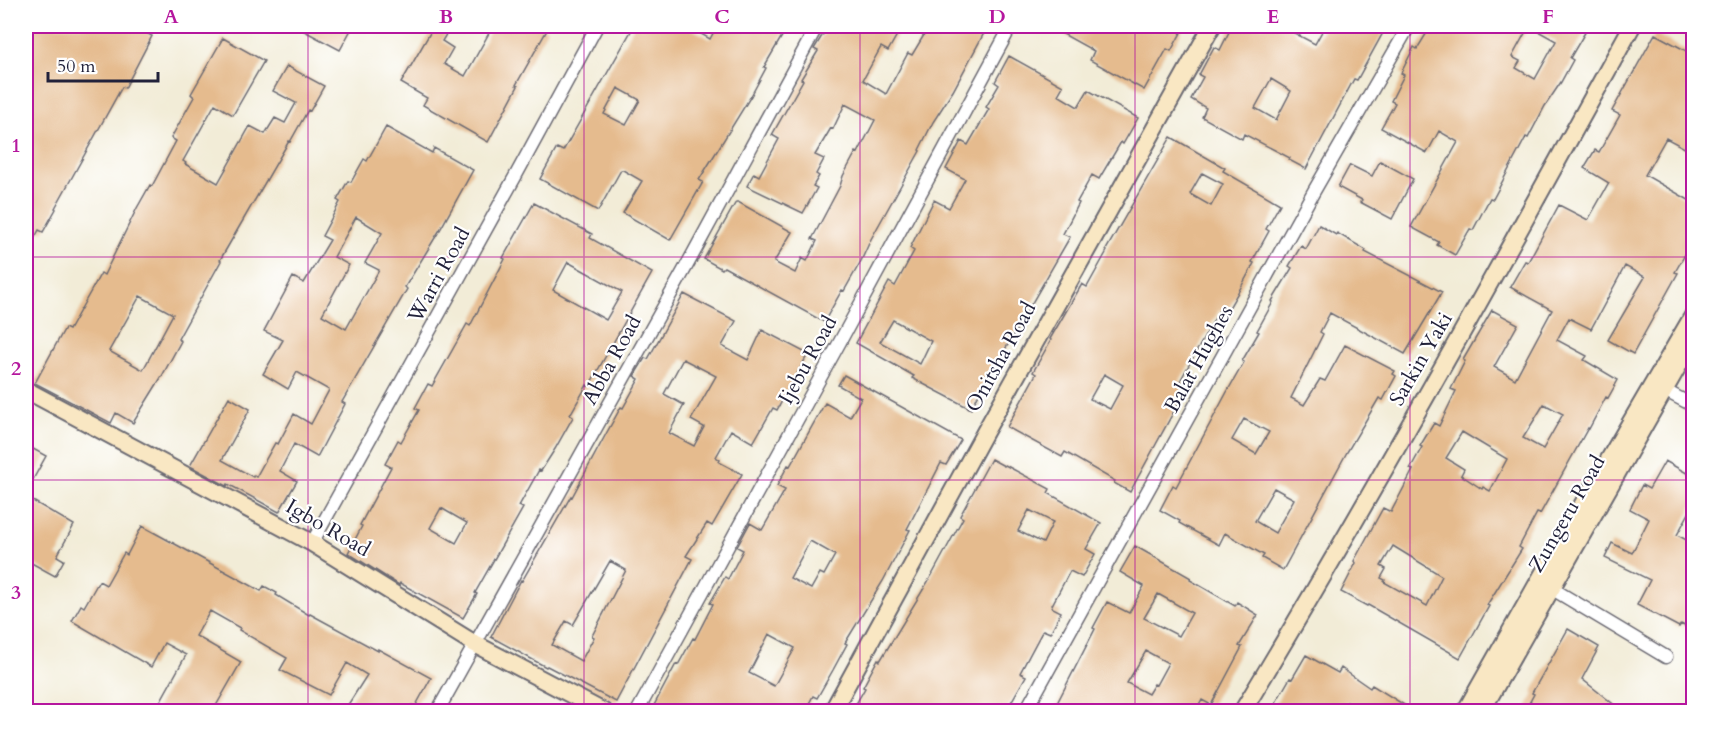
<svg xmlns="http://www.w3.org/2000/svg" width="1719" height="737" font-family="Cardo,serif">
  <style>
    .building { fill: #e5bb8e; fill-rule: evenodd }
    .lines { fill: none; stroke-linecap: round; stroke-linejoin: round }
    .street-casing { stroke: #6b6972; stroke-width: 15 }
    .secondary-casing { stroke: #6b6972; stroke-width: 20 }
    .street { stroke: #fff; stroke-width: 12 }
    .secondary { stroke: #f9e7c3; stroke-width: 16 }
    .grid { fill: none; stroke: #b5179e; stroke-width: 1.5; stroke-opacity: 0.55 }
    .labels { text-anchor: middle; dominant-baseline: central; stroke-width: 4.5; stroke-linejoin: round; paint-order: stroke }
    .street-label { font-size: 21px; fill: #22223b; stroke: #fff }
    .neatline { fill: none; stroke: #b5179e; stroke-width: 2 }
    .grid-label { font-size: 20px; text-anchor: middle; font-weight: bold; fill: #b5179e }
  </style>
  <rect width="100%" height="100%" fill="#fff"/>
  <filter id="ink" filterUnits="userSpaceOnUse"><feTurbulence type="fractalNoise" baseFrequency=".0167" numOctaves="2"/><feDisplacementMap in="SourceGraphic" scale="12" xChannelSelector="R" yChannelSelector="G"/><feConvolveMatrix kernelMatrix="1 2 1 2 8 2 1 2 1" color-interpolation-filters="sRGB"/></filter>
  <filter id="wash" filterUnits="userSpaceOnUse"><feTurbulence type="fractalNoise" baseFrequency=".008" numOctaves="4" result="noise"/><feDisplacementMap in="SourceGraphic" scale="24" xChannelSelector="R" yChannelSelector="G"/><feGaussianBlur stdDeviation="1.35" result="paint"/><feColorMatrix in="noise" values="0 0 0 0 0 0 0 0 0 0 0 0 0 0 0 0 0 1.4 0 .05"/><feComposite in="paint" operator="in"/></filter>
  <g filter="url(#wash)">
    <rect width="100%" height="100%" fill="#f2ecd7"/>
    <g id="blocks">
      <!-- building -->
      <path class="building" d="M29,26H153L148,34L152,36L125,88L122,87L55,208L56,209L43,232L39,230L26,253V32Z
        M295,26H353L340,50Z
        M434,26H451L442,41L453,48L444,64L465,76L493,26H539L547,30L516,85L518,86L488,142L423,105L427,98L401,83Z
        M634,26H687L710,39L717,26H788L764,67L766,68L751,96L699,180L703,182L670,240L623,213L642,181L623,170H621L598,211L540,179L557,148L563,151ZM618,88L640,100L626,125L604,114Z
        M828,26H902L888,51L881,47L863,80L886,94L908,53L912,55L924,35L906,26H971L984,33L953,91L933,122L919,150L920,151L871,239L861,261L844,291L842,290L824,322L724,267L722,269L704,259L736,202H738L792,232L774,262L795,273L802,258L807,261L817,241L812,239L840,186L843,176L856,152L858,153L875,120L845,104L833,129L831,128L815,155L824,159L816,174L819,176L813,186L817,188L803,213L747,186L754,173L759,176L779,139L772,135L803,80L801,79L818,51L814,49Z
        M1068,26H1176L1183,29L1171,51L1167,49L1144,90L1090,60L1094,51L1063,34Z
        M1232,26H1293L1291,30L1295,31L1294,33L1315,44L1325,26H1378L1385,29L1357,80L1354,79L1306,169L1289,160L1290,158L1244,134L1242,139L1202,117L1206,108L1191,99L1203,77L1199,75L1214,47L1220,50ZM1271,79L1291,91L1276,120L1255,108Z
        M1431,26H1580L1587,29L1570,58L1573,60L1561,82L1545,106L1528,138L1526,137L1493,199L1490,198L1473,230L1470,229L1455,255L1437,245L1439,242L1411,227L1458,142L1439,131L1427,153L1381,128L1395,103L1391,101L1404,75L1401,73L1414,47L1417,49ZM1529,26L1556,41L1535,79L1516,68L1520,61L1512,57Z
        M1655,34L1694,55V153L1666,138L1645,175L1694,203V239L1675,272L1678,273L1633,354L1608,340L1645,277L1625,266L1591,329L1569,318L1557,340L1587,356L1584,360L1618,380L1608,398L1606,397L1589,429L1588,428L1540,514L1537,513L1519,547L1522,549L1487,605L1489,606L1460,658L1368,605L1367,606L1341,592L1356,563L1354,561L1383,508L1391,512L1413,470L1410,469L1422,447L1420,446L1434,423L1439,426L1456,391L1451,389L1465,361L1463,360L1492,310L1518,324L1494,367L1515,379L1552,310L1510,287L1525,261L1528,262L1559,205L1588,220L1609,183L1584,168L1595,150L1599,152L1620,115L1612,111ZM1544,404L1563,414L1543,449L1523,438ZM1462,432L1507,459L1490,491L1483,487L1482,489L1461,475L1464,469L1446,458ZM1393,546L1442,576L1427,606L1384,582L1385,580L1381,578L1386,569L1381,566Z
        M223,38L264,61L233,115L215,104L183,161L186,163L185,164L218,183L250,126L265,134L275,118L285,123L296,103L273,91L287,66L324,86L310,111L308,110L290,142L289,141L220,260L221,261L178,339L181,341L162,376L133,423L116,413L111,423L35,383L65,328L69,330L101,273L104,275L137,208L150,185L152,186L176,141L171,138L194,97L191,94ZM140,296L173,314L143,370L109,351Z
        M1009,56L1063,86L1058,95L1078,107L1088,90L1138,118L1123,144L1121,142L1099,179L1092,175L1077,202L1079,203L1063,234L1070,237L988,379L987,378L971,409L912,378L914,376L856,343L889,282L895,286L914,251L910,248L934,200L949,208L965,179L946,169L961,141L968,145L989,109L986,107L999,85L995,82ZM893,320L931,341L920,364L880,342Z
        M386,127L432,153L434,148L473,170L441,228L405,287L407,289L342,402L345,404L317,457L294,444L280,471L297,481L279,512L228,484L227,486L190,466L229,397L250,409L222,460L253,477L254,475L256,477L275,443L278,444L294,414L311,424L329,390L297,372L288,389L263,374L283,340L264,331L293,277L304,283L330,240L322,236L340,202L337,200L348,181L351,182L364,159L367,161ZM356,217L382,233L365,263L379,270L346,329L322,315L349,265L334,257Z
        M1171,137L1225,168L1223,171L1280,204L1266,229L1269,231L1252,262L1254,263L1240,289L1226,313L1220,309L1180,381L1186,385L1178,399L1180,400L1130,492L1114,483L1115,481L1065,452L1062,457L1007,427L1036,374L1033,372L1051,340L1050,339L1082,284L1087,287L1107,251L1106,250ZM1202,173L1223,184L1211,206L1190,194ZM1104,374L1123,385L1110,409L1090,399Z
        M1380,161L1413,179L1392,219L1360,202L1362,200L1338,187L1350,165L1372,176Z
        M534,203L592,234L590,238L652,273L589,386L587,385L570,415L573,417L555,449L541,471L539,470L519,506L523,508L475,593L477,594L463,618L400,583L399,585L348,553L362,526L360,525L391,467L385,464L398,440L401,442L419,410L415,408L428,384L432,386L467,324L470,326L505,259L503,258ZM568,262L622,292L606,320L553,290ZM441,508L467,523L456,543L430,528Z
        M1319,225L1336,235L1337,233L1366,250L1365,252L1442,292L1405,354L1330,313L1320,332L1323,334L1291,398L1304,405L1320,379L1325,381L1345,345L1395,371L1393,374L1396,376L1383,400L1379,398L1347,452L1283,570L1262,558L1264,555L1225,533L1219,545L1179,523L1180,521L1160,510L1173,485L1176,487L1227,392L1244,362L1242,361L1259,332L1257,331L1273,302L1272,301L1292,268L1289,266L1301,246L1306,249ZM1244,419L1269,432L1256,454L1232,440ZM1274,488L1294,499L1275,533L1255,521Z
        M684,294L736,321L722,346L748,360L762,330L808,354L777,410L773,408L753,443L731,430L716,457L720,460L719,462L742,474L712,526L707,523L686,556L692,559L616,702L547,666L546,667L491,637L521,580L522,581L571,496L572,497L606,434L621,407L623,408L639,379L634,376L645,358L648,359ZM683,359L716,376L691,420L704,427L694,446L669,433L684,405L664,394ZM610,561L626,570L592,636L594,637L581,661L552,645L566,621L573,625Z
        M844,375L961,440L946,465L941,463L907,529L910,530L883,581L845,643L847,644L833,670L817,698L813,696L805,711H651L676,664L678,665L693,638L695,639L713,604L710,603L725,577L728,579L743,550L737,547L750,523L762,530L785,490L777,486L788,465L790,466L825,403L850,417L861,398L838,385ZM810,541L835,555L824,575L820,573L811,589L790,578ZM769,634L795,648L774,686L749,673Z
        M26,445L46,456L26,492Z
        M991,459L1004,466L1005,465L1050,489L1048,493L1101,523L1086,549L1095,554L1082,577L1070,571L1051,607L1061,612L1050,633L1043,630L1020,673L1026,676L1006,711H852L865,688L863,687L878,659L880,661L932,575L963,518L960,516ZM1029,510L1053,522L1043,543L1018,531Z
        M1665,461L1694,477V504L1677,535L1694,544V631L1681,624L1679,627L1637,605L1650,580L1605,558L1612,543L1632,553L1649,519L1630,509L1642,485L1649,489Z
        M26,497L74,525L57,556L64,560L55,576L26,560Z
        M142,526L261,591L264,586L277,593L276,595L309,615L310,614L378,651V649L431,678L415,707L412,705L409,711H344L367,675L347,663L329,695L280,670L287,658L239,630L240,628L210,611L196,636L241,662L213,711H155L186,655L164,643L151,667L72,621L81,605L84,607L99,581L106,585L124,553L127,555Z
        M1135,546L1191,578L1190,580L1235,606L1237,602L1258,615L1239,646L1242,647L1211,705L1202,700L1196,711H1053L1095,629L1093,628L1107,602L1129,613L1144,586L1120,572ZM1158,594L1192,613L1179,636L1144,618ZM1146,651L1168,663L1156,685L1154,684L1148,694L1127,683Z
        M1568,629L1599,647L1582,679L1622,711H1525L1534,694L1532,693Z
        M1306,655L1338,673L1341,668L1370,688L1372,685L1414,711H1363L1347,702L1341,711H1271L1290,678L1292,679Z"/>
    </g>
  </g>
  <g filter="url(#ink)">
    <use href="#blocks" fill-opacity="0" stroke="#6b6972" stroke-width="1.5"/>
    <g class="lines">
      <!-- street casing -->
      <g class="street-casing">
        <path id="street" d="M1664,390L1694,406
          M312,543L516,175L597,26
          M1551,588L1666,657
          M437,712L687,265L817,26
          M637,712L836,349L1011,26
          M1025,712L1314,191L1409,26"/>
      </g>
      <!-- secondary casing -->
      <g class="secondary-casing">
        <path id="secondary" d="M26,390L312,543L475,644L604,712
          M832,712L985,432L1212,26
          M1242,712C1378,487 1505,256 1632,26
          M1465,712L1573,521L1694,314
          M1481,712L1694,338"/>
      </g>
      <!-- street -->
      <use href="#street" class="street"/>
      <!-- secondary -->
      <use href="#secondary" class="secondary"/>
    </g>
  </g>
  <!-- grid -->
  <path class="grid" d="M308,26V712M584,26V712M860,26V712M1135,26V712M1410,26V712M26,257H1694M26,480H1694"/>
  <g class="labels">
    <!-- street labels -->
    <g class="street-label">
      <text transform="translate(439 275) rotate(-61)">Warri Road</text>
      <text transform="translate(1001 357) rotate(-61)">Onitsha Road</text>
      <text transform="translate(1199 359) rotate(-61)">Balat Hughes</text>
      <text transform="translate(1421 359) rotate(-60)">Sarkin Yaki</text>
      <text transform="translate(612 360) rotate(-61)">Abba Road</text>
      <text transform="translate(808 360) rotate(-61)">Ijebu Road</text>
      <text transform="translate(1567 514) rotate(-60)">Zungeru Road</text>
      <text transform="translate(328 528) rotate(30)">Igbo Road</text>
    </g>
  </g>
  <!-- margin -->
  <rect width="1719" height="737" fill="none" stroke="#fff" stroke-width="66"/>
  <!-- scale -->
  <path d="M48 72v9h110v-9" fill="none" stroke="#22223b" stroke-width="3"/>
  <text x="57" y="72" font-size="18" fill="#22223b" stroke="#ffffff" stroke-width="4.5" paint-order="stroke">50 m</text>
  <rect x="33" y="33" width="1653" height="671" class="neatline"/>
  <g class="grid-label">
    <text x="171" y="23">A</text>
    <text x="446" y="23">B</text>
    <text x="722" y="23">C</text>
    <text x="997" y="23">D</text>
    <text x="1273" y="23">E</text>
    <text x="1548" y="23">F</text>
    <text x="16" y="152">1</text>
    <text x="16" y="375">2</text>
    <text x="16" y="599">3</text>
  </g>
</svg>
